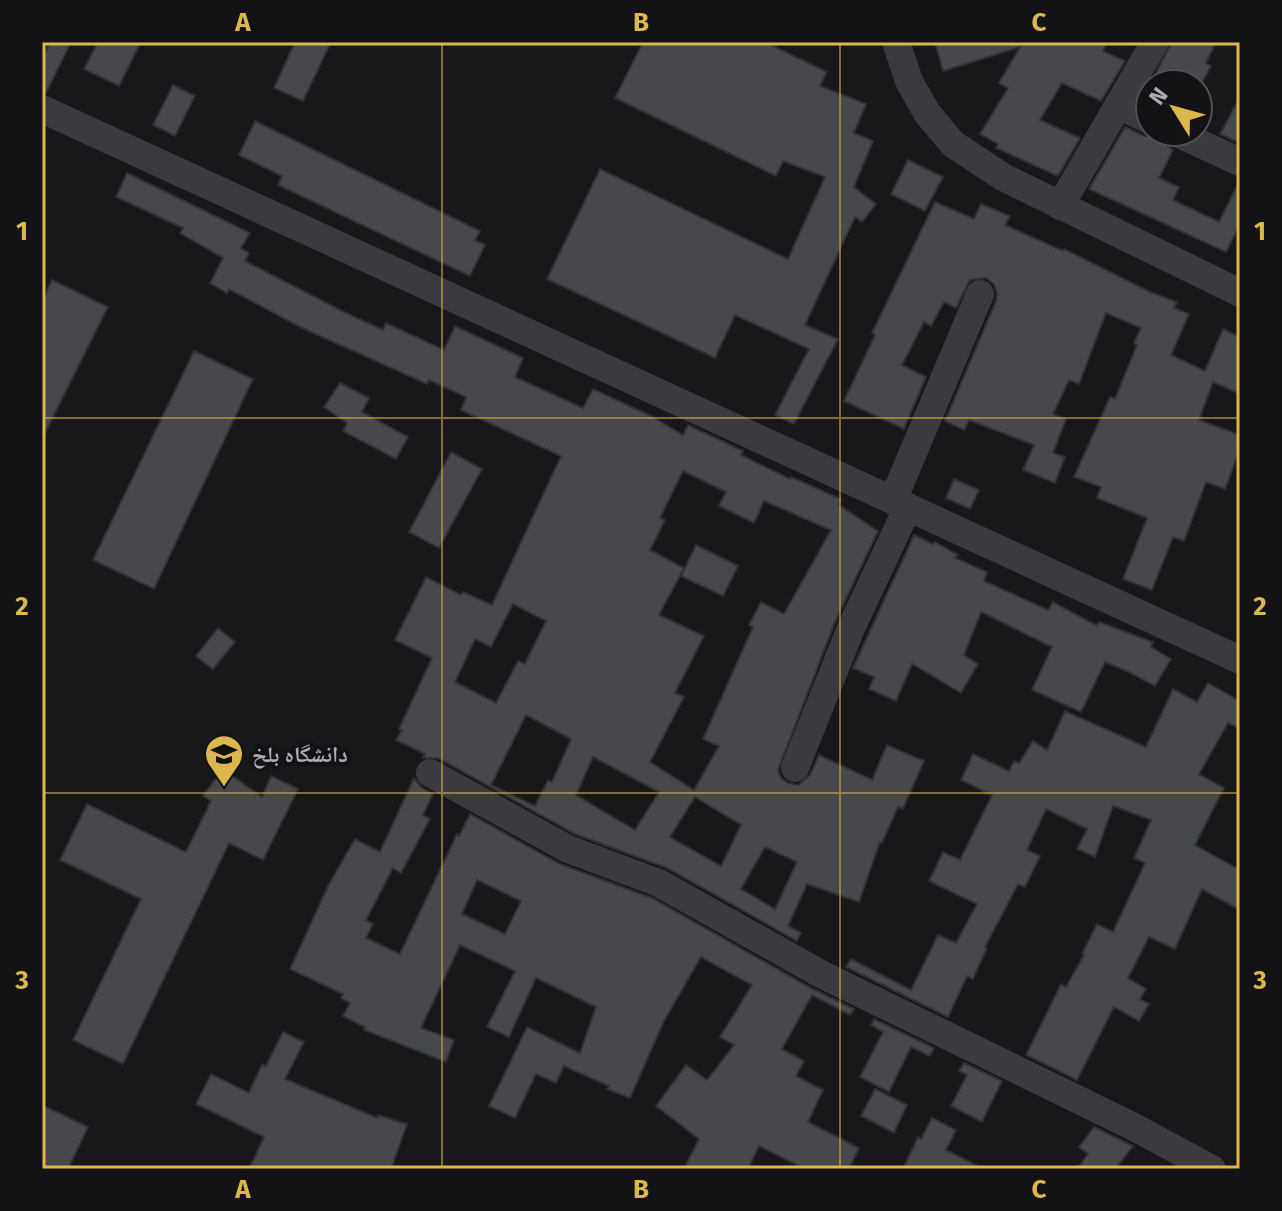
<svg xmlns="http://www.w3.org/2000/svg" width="1282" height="1211" font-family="'Fira Sans','Noto Naskh Arabic',sans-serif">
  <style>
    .building { fill: #47484b; stroke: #323235; stroke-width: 2; fill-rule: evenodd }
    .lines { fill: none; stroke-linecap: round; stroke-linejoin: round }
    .minor { stroke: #3b3b3f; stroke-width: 28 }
    .grid { fill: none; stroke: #dbb74d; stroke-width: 2; stroke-opacity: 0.55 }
    .labels { text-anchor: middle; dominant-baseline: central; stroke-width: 8; stroke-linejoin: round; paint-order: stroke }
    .poi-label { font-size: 22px; font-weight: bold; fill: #abaeb7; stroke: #131214; text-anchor: start }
    .neatline { fill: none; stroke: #dbb74d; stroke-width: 3 }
    .grid-label { font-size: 26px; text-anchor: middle; font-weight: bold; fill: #dbb74d }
  </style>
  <rect width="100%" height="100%" fill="#181719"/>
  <!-- building -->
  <path class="building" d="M50,42H71L46,93L42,92V58Z
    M98,42H141L119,86L84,69Z
    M295,42H331L303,101L274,88Z
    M643,42H765L827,72L820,86L866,104L854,133L873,141L854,187L876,204L862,222L855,217L805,325L838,339L794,424L775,415L809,349L735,315L715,358L547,279L600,169L788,259L825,177L783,161L776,176L615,98Z
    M935,42H1021V46L1023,42H1107L1103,51L1125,61L1101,101L1062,83L1040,120L1080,138L1058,176L996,148L998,144L980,134L1008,88L999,83L1020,47L943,71Z
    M1172,42H1216L1206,63L1211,66L1201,84H1150Z
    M173,85L195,96L175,136L153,125Z
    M1240,97V143L1220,134Z
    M255,121L480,231L475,240L485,245L470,276L278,185L282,176L239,155Z
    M1125,127L1144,136L1158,135L1162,142L1173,150L1159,178L1179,187L1173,200L1219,222L1240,180V224L1226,252L1089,189Z
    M908,160L943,177L925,211L891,194Z
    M127,173L250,233L241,248L249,253L245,261L346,313L383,330L386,323L444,350L455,326L523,358L515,377L583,408L593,389L651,416L683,435L688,425L743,451L741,455L790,479L791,477L841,499L839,505L878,531L835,622L778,770L781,778L788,783L798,785L810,775L819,755L872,780L887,745L924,761L903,809L898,807L882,843L880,842L859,902L807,884L788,926L801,933L797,941L667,868L575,834L438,758H423L425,754L396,740L402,730L399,729L432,658L395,640L426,577L461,595L463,592L492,605L561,456L461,410L466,397L429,380L427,384L300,327L229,289L227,293L210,283L223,258L180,233L183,228L116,197ZM683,471L726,492L719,506L754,523L764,501L831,530L784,614L761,602L749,625L753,627L703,739L719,746L694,790L650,762L684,697L675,693L704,636L659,615L684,568L650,550L665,520L660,518ZM513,604L546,621L525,664L518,661L496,703L455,682L475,639L491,647ZM526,715L571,739L552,782L548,780L535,806L491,785ZM593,757L659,792L635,830L576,795ZM695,797L741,825L721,866L670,837ZM765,847L797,862L775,909L741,889Z
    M935,202L974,219L981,204L1010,216L1005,225L1063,251L1064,249L1150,292L1177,302L1174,308L1189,314L1171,355L1205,371L1223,329L1240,337V394L1213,382L1199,420L1240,435V449L1225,489L1206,482L1184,541L1173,537L1152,590L1123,579L1147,518L1097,498L1101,487L1074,477L1110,397L1115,399L1137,345L1134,343L1141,328L1106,313L1079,384L1069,380L1053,414L1066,419L1053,453L1065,457L1055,483L1023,470L1034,445L969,420L964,430L945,421L996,301L997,293L994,284L986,278L970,280L956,308L944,302L931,326L924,322L902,365L926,377L904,429L844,401L875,335L872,333Z
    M52,280L108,307L42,439V301Z
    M194,351L253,379L154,589L93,560Z
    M340,383L369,398L362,412L408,437L396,459L343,431L347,423L324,407Z
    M451,452L482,469L439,548L409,532Z
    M954,479L979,490L970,509L946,498Z
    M914,535L933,544L935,542L958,555L955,558L987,572L984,581L1048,610L1053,602L1097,626L1099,622L1153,642L1151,647L1171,659L1155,686L1129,672L1105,662L1081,712L1032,690L1052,647L981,612L964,655L978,664L961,693L912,664L896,701L869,689L874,677L853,668Z
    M696,545L738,566L723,596L681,576Z
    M218,628L235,642L213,669L196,656Z
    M1208,683L1240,701V729L1228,723L1199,774L1224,788L1195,845L1240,870V910L1202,889L1175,949L1149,937L1128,978L1146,989L1140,999L1149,1004L1139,1021L1114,1007L1077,1080L1026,1055L1061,984L1066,987L1084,955L1082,954L1097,924L1113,932L1145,863L1134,858L1151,820L1113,806L1095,857L1077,849L1087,829L1046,809L1027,850L1040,856L1025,887L1018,884L985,947L987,948L973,979L967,976L948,1017L846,967L851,959L911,990L938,935L956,943L977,904L929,881L943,852L960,860L992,795L961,780L973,754L1009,771L1014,761L1019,763L1033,741L1047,750L1065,711L1146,747L1173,689L1197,702Z
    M223,769L262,797L271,776L298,789L263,860L229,843L123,1064L73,1040L141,899L60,860L87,804L186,852L211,801L203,796Z
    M414,778L421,787L433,794L423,815L430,819L401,873L393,868L366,920L373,924L366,938L400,954L457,834L459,836L470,814L560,864L652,898L811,988L854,1009L850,1015L812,995L782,1049L804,1061L796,1076L823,1090L808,1122L859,1148L849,1169H805L759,1146L748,1169H684L699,1139L656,1106L686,1065L707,1080L734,1045L720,1037L752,985L701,957L664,1021L630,1098L607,1089L609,1086L564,1066L556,1083L536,1074L515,1118L489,1106L527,1027L580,1053L596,1007L536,978L509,1037L487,1027L515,971L460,945L421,1028L454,1040L446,1062L364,1030L365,1027L343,1016L350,1003L341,998L343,994L290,969L329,884L355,839L380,852ZM477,880L521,901L505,934L462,914Z
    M874,1019L934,1048L930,1056L911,1047L889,1092L860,1077L883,1032L871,1025Z
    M283,1032L304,1042L285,1079L377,1118L378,1115L407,1124L391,1169H249L264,1137L196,1104L211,1074L249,1093L262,1064L266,1066Z
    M964,1063L1002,1081L982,1122L951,1106L967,1075L959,1071Z
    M875,1089L907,1105L894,1133L861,1116Z
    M42,1105L88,1127L68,1169H42Z
    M932,1118L956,1130L946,1150L984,1169H903L918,1137L921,1139Z
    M1094,1127L1133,1146L1115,1169H1077L1088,1154L1079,1147Z"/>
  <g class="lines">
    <!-- minor -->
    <path class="minor" d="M896,42L909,81L927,113L953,144L1003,177L1240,293
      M1118,105L1150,120
      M42,109L1240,660
      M1175,132L1240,162
      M1060,206L1155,42
      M893,500L980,294
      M795,768L851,628L908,507
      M430,773L568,849L659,883L819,973L1132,1126L1212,1169"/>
  </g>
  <!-- grid -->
  <path class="grid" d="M442,42V1169M840,42V1169M42,418H1240M42,793H1240"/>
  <!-- icons -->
  <defs>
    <g id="university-pin" transform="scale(2)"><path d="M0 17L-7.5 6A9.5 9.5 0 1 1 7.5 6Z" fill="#dbb74d" stroke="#131214"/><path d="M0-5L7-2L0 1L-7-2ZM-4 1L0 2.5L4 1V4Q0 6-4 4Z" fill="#111"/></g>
  </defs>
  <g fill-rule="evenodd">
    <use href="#university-pin" x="224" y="754"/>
  </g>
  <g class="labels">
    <!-- poi labels -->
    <g class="poi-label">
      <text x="252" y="754">دانشگاه بلخ</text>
    </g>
  </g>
  <!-- border -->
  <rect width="1282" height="1211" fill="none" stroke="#131214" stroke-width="88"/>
  <!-- north arrow -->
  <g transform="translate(1174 108) rotate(307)"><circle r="38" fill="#131214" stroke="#505055" stroke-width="2"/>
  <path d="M0-6L14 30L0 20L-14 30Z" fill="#dbb74d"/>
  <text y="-12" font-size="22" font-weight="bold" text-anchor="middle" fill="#abaeb7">N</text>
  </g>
  <rect x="44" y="44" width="1194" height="1123" class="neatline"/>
  <g class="grid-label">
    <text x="243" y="31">A</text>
    <text x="641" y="31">B</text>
    <text x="1039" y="31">C</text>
    <text x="22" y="240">1</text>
    <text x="1260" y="240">1</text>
    <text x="22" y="615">2</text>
    <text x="1260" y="615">2</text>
    <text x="22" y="989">3</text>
    <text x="1260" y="989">3</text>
    <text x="243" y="1198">A</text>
    <text x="641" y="1198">B</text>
    <text x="1039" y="1198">C</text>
  </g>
</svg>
